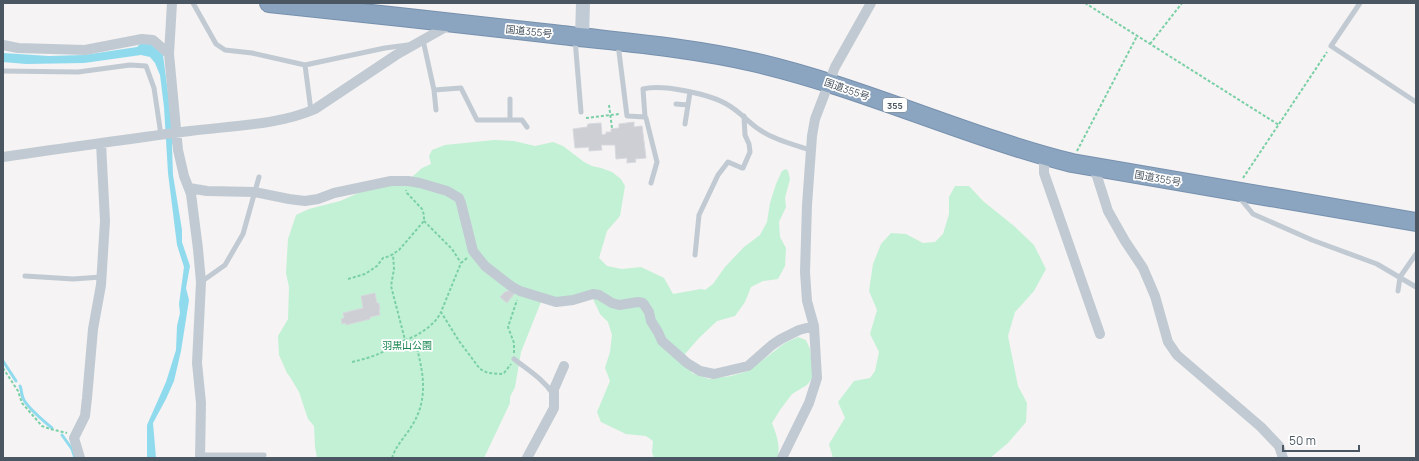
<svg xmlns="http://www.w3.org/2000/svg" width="1419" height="461" font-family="Manrope,'Noto Sans JP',sans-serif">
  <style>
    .green { fill: #c3f1d5 }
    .water { fill: #90daee }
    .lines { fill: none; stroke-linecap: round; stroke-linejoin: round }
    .stream { stroke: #90daee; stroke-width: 3 }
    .building { fill: #cdcfd5; stroke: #d7d9de }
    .highway-casing { stroke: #7690ad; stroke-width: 20 }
    .path { stroke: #7ad0a6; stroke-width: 2; stroke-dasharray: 3 2; stroke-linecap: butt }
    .lane { stroke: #c1cad2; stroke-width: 5 }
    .street { stroke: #c1cad2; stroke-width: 10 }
    .secondary { stroke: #c1cbd6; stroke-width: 14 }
    .highway { stroke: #8ba5c1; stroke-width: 18 }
    .labels { text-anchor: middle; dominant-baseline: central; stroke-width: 3.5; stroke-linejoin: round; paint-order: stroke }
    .shield { fill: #fff; stroke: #808990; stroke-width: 1 }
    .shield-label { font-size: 9px; font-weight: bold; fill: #4a5661 }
    .street-label { font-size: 10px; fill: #4a5661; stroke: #fff }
    .park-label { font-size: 10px; fill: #17864f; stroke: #fff }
  </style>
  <rect width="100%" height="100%" fill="#f5f3f3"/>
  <!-- green -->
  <path class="green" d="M494,140L514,141L535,146L553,142L563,146L584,162L592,166L601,168L612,172L621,179L625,186L620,216L607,231L599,258L607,266L622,269L641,267L664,278L673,294L701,289L705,290L713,284L725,267L744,247L760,235L767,222L770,203L776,184L782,171L786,169L788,171L790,179L785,198L786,207L779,222L780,237L786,248L785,266L778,279L763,281L751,287L745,302L735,316L717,321L699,338L685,354L692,373L709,379L731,376L748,371L785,343L798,337L806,340L810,349L814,376L807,385L792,394L780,410L772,423C777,436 780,444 778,458H654L652,452L653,441L646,436L626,434L601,422L597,412L610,381L605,368L610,352L612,335L608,322L600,314L593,299L541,302L521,352L515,387L510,397V403L484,458H317L315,447L314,426L308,419L299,392L290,377L287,373L279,355L278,336L288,319L289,287L286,273L288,239L296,215L309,209L340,201L363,191L412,177L422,168L431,164L429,156L432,150L445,145Z
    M955,186H969L983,201L1014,226L1034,245L1046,269L1034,291L1015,312L1008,336L1018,386L1027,403L1026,422L1008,443L990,458H833L829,444L845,418L838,402L854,381L870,378L875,371L879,352L870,334L877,310L869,291L873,264L881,244L891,233L906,234L923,243L935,242L943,234L949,214V197Z"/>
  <!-- water -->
  <path class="water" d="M141,43L151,44L163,55L174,138L172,146L173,175L182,230V242L190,266L186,288L189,300L181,351L174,381L166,399L153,423L156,458H147V425L166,382L176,350L177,326L180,313L179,304L184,267L177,245L168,173L164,107L160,75L155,63L150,57L141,55L84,63L26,64L3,62V53L49,56L84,55L137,47Z"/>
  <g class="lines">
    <!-- stream -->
    <path class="stream" d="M3,361L16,381
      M20,386C22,390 21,394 23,398C27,408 44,421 52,428
      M62,435L72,449L75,458"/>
  </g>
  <!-- building -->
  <path class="building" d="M634,122V127L642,126L646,158L635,159L636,162L627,163V158L616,159L615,145H601L602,150L589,151V147L575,148L573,129L587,127L588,124L601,123L602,135L606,134V132H611V129L619,128V124Z
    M510,289L515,293L507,303L500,297L506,291L507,292Z
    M375,293L377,303H379L380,309L379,310L380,315L370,317V319L346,325L345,323L342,324L341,319L344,318L343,313L363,308L361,296Z"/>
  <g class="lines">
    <!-- highway casing -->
    <g class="highway-casing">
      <path id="highway" d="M269,3C364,13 458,23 553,34C620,42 687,47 753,62C862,87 964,136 1072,163L1416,222"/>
    </g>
    <!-- path -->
    <path class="path" d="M1085,3L1279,125
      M1150,44L1182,3
      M609,105L612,128
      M586,118L619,114
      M1077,151L1137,36
      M1243,178L1327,52
      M424,221L452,249L461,263
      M467,258L461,263L441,312L459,341L480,369L488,373L501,374L504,373L511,364
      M348,279L365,274L377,266L383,258L390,256L399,250L424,221V215L422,209L407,193L406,190
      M405,340C418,336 435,325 441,312
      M514,353V343L508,327L517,300
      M352,362C374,357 385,352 405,340L391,286L394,269L393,254
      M3,368L18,391L22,403L42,426L50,429L67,433
      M392,458C396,445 406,436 413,424C430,395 422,367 414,337"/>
    <!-- lane -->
    <path class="lane" d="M193,3L216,44L225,50L252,53L305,65L385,48L408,45
      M1360,3L1331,46L1416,102
      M575,39L581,112
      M423,40L434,90L461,88L477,120H522L527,127
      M618,44L627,116L645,117L643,89C662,84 711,94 728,105C739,111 747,121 757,128C772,139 792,144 810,150
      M305,65L311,111
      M3,71L78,72L130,65L146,66L154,88L161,135
      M434,90L436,110
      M676,104L688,105
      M645,117L646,118L657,162L651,183
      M510,120V99
      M685,124L690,92
      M1239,197L1253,214L1312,240L1377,264L1416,287
      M695,255L699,215L718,175L728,162L742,168H743L750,152L749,144L745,135L744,116
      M25,276L73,279L101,277
      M201,282L225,265L243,234L259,177
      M1398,291L1400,277L1416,254
      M514,359C528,370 543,379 553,394
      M201,455H264"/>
    <!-- street -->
    <path class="street" d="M172,3L169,54L178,150L184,176L191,194L198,249L201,282L197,363L201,403L200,458
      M3,45L18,48L85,50L142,39L153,40L169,54
      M1044,156V173L1100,334
      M3,157C65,148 127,139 190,131C229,126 280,125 315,109L396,55L444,28L447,26L449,22
      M1094,167L1108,211L1125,241L1143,268L1155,296L1168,342L1177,355L1261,427L1279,446L1283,458
      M189,188L207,191L254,192L289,199L305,201L318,199L334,193L391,181H408L420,183L447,191L459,198L461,203L473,251L485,266L511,286L520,291L556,302L573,300L593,294L599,295L612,303L619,305L638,302L643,303L649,312L651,321L658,332L662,341L687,363L700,371L714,374L748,366L772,345L781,339L799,330L814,326
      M80,458L74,438L85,416L87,398L93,329L101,285L105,221L101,143
      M527,458L554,408V389L564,366
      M782,458L809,403L817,378L814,326L807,301L805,272L807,205L812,136L815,119L835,67L871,3"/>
    <!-- secondary -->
    <path class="secondary" d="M582,37L583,3"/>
    <!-- highway -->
    <use href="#highway" class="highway"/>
  </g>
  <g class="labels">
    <!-- shield labels -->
    <rect class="shield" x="883" y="98" width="24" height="14" rx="3"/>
    <g class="shield-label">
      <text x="895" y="105">355</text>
    </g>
    <!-- street labels -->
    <g class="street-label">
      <text transform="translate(529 31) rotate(6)">国道355号</text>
      <text transform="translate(847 89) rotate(19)">国道355号</text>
      <text transform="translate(1158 178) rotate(10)">国道355号</text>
    </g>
    <!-- park labels -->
    <g class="park-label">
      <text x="407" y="345">羽黒山公園</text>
    </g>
  </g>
  <!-- border -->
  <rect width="1419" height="461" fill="none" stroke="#4a5661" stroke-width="8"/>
  <!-- scale -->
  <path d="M1283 445v6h76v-6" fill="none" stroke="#4a5661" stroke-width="2"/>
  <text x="1289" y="445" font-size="12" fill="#4a5661" stroke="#ffffff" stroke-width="3" paint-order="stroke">50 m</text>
</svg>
